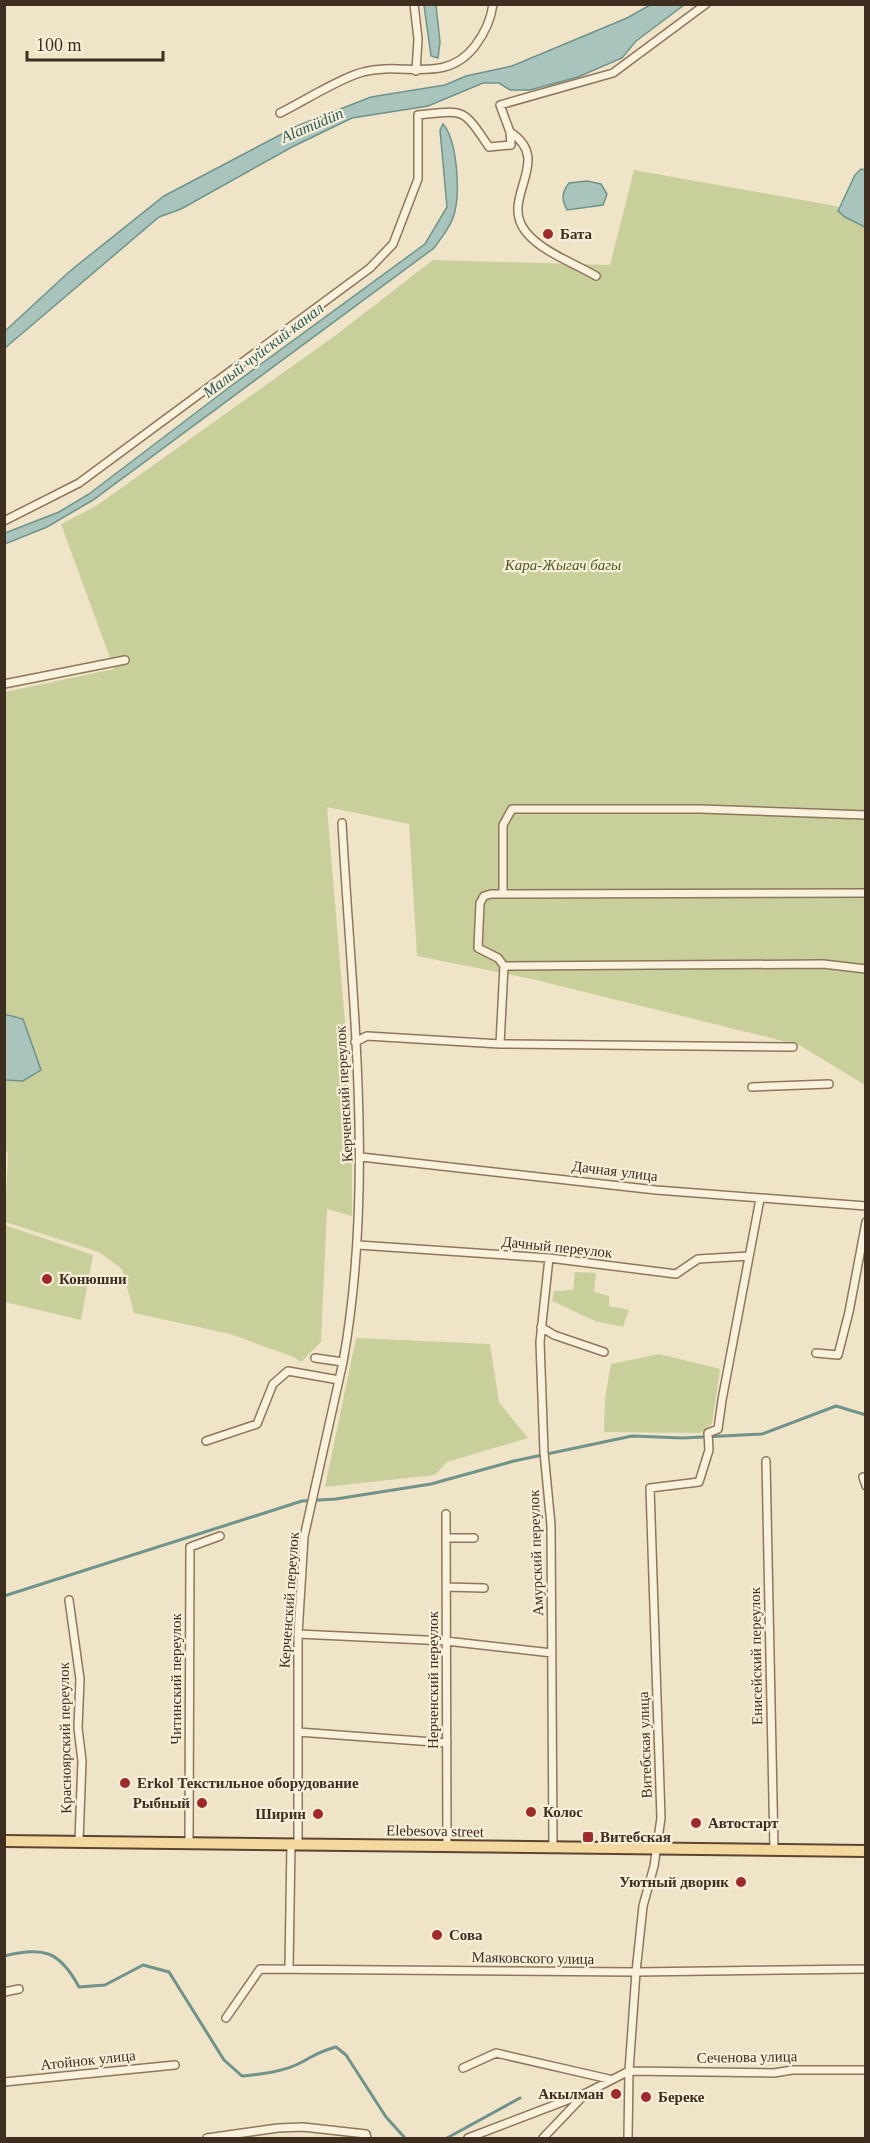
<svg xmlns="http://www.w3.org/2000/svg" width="870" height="2143" font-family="'Times New Roman',serif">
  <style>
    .green { fill: #c9cf9b }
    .water { fill: #a9c4bc; stroke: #6f938a; stroke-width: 1.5 }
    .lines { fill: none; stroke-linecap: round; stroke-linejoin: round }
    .stream { stroke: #6f938a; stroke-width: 3 }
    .minor-casing { stroke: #8d765c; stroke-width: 10 }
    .primary-casing { stroke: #5b4430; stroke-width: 14 }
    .minor { stroke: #faf1dc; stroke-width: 7 }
    .primary { stroke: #f3d9a0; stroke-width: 10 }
    .poi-dot { fill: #9e2a2b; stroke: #f7eed8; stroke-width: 2 }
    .labels { text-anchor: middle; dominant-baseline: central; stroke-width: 4.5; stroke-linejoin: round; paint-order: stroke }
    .poi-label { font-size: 15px; font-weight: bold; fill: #3d2e20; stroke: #f7eed8; text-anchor: start }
    .park-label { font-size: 15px; font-style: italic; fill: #4d5a26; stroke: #f7eed8 }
    .street-label { font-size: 15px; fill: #3d2e20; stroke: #f7eed8 }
    .water-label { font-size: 16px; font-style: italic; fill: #2f5d5a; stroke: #f7eed8 }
  </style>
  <rect width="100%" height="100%" fill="#f0e4c8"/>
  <!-- green -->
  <path class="green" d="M634,170L836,206L865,220V1085L799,1045L532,979L417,956L409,824L327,807L346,1035L352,1151V1216L327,1209L321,1342L301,1362L294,1357L230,1334L134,1313L122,1269L99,1252L5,1222L8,1153L5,1149V1080L23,1081L10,1014H5V692L114,669L61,524L96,506L336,335L433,260L610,265Z
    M5,1225L93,1255L81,1320L5,1302Z
    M575,1272L596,1273L594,1292L609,1296V1306L629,1310L623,1327L595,1321L552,1301L554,1291L573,1290Z
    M356,1338L490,1344L499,1402L528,1438L447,1462L435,1475L325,1487Z
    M659,1354L720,1369L712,1424L700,1433L604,1432L605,1398L611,1364Z"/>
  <!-- water -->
  <path class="water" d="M424,5H436L440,42L438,58L431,56Z
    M650,5H684L636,41L622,58L578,77L530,90H510L499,83H483L428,106L352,118L292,147L181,209L159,217L5,348V331L70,271L164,196L297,126L371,97L445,85L466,76L512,66L627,18Z
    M443,124C457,140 460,189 455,211C452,225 442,237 434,248L93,500L47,527L5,544V533L59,512L89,494L231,386L425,244L447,207L440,130Z
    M861,169L865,170V227L845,217L838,211L855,175Z
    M587,181L601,184L607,194L603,205L567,210C561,199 562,192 569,183Z
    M4,1014L23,1019L41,1070L23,1081L5,1080Z"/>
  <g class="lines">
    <!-- stream -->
    <path class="stream" d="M4,1596L302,1501L336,1499L431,1484L514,1461L632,1436L683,1438L762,1434L836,1406L866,1415
      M4,1956C44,1947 59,1950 79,1987L105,1985L143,1965L169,1972L224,2060L242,2076C261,2074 284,2072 302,2062C315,2055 320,2051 336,2047L346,2055L386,2117L405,2138
      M447,2138L520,2098"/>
    <!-- minor casing -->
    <g class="minor-casing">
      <path id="minor" d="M414,4L418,39L416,71
        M280,113C302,102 342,77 363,72C403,61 445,85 475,46C484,34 491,20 493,4
        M510,132C555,161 498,198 526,232C542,252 574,263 596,276
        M4,521L79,483L370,268L393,244L418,179V115C465,110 462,107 489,147L511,145L510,132L500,105L613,73L706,4
        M4,684L125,660
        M342,823C352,1002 375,1184 343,1362
        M503,893V825L512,809H701L866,815
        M504,966L498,958L478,948L480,903L484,896L491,894L866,893
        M355,1042L367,1036L500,1044L793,1047
        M500,1044L504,966L823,964L866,969
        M752,1087L829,1084
        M361,1157L656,1190L866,1206
        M358,1245L549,1258L676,1274L698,1259L749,1256
        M549,1258L540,1342L544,1452L551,1525L553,1847
        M541,1327L554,1335L604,1352
        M816,1353L838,1355L849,1312L866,1222
        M206,1441L257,1424L273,1384L288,1371L339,1380
        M766,1461L774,1849
        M863,1477L866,1486
        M446,1514L447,1846
        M446,1538H474
        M446,1587L484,1588
        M69,1600L80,1679L78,1728L82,1761L79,1841
        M298,1634L446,1641L552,1653
        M298,1732L447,1743
        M189,1843L190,1547L220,1536
        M298,1844V1634L304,1537L343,1362L315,1358
        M289,1968L291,1844
        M4,1992L19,1989
        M226,2018L260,1969L636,1972L866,1969
        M463,2068L496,2053L609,2079
        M4,2082L175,2065
        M207,2138L278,2128L303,2127L366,2134L367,2138
        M468,2138L586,2093
        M543,2138L586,2093L629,2071L774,2073L792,2070H866
        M628,2138L629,2071L636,1972L643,1906L654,1866L661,1818L650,1488L699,1482L709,1450L708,1433L718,1429L722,1400L760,1199"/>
    </g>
    <!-- primary casing -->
    <g class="primary-casing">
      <path id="primary" d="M4,1841L866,1851"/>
    </g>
    <!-- minor -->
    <use href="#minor" class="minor"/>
    <!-- primary -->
    <use href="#primary" class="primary"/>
  </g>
  <!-- markers -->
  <g class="poi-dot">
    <circle cx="548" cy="234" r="6"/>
    <circle cx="47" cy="1279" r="6"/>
    <circle cx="125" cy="1783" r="6"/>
    <circle cx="202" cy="1803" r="6"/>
    <circle cx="531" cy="1812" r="6"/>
    <circle cx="318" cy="1814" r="6"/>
    <circle cx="696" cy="1823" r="6"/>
    <rect x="582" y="1831" width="12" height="12" rx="3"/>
    <circle cx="741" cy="1882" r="6"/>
    <circle cx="437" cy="1935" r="6"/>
    <circle cx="616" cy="2094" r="6"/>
    <circle cx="646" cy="2097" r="6"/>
  </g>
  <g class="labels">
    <!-- poi labels -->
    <g class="poi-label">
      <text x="560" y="234">Бата</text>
      <text x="59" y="1279">Конюшни</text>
      <text x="137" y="1783">Erkol Текстильное оборудование</text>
      <text x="190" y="1803" text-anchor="end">Рыбный</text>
      <text x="543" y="1812">Колос</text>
      <text x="306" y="1814" text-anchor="end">Ширин</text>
      <text x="708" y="1823">Автостарт</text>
      <text x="600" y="1837">Витебская</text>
      <text x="729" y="1882" text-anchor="end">Уютный дворик</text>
      <text x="449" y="1935">Сова</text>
      <text x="604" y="2094" text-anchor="end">Акылман</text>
      <text x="658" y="2097">Береке</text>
    </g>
    <!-- park labels -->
    <g class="park-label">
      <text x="563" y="565">Кара-Жыгач багы</text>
    </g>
    <!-- street labels -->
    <g class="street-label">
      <text transform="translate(344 1094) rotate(-93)">Керченский переулок</text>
      <text transform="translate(615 1171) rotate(7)">Дачная улица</text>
      <text transform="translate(557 1247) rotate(6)">Дачный переулок</text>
      <text transform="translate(536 1553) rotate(-92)">Амурский переулок</text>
      <text transform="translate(289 1600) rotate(-86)">Керченский переулок</text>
      <text transform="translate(756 1656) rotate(-91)">Енисейский переулок</text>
      <text transform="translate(176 1679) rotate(-90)">Читинский переулок</text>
      <text transform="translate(433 1680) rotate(-90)">Нерченский переулок</text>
      <text transform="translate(65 1738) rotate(-91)">Красноярский переулок</text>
      <text transform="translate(645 1745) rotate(-92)">Витебская улица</text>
      <text transform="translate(435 1831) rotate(1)">Elebesova street</text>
      <text transform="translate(533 1958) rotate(1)">Маяковского улица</text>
      <text transform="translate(747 2057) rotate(-1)">Сеченова улица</text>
      <text transform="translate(88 2060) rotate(-6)">Атойнок улица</text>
    </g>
    <!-- water labels -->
    <g class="water-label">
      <text transform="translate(312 125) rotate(-23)">Alamüdün</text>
      <text transform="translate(263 350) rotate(-37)">Малый чуйский канал</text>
    </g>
  </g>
  <!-- border -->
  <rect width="870" height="2143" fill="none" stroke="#3d2e20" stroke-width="12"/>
  <!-- scale -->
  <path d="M27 51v9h136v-9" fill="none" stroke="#3d2e20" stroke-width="3"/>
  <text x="36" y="51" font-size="18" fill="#3d2e20" stroke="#f7eed8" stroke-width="4.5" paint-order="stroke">100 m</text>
</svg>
